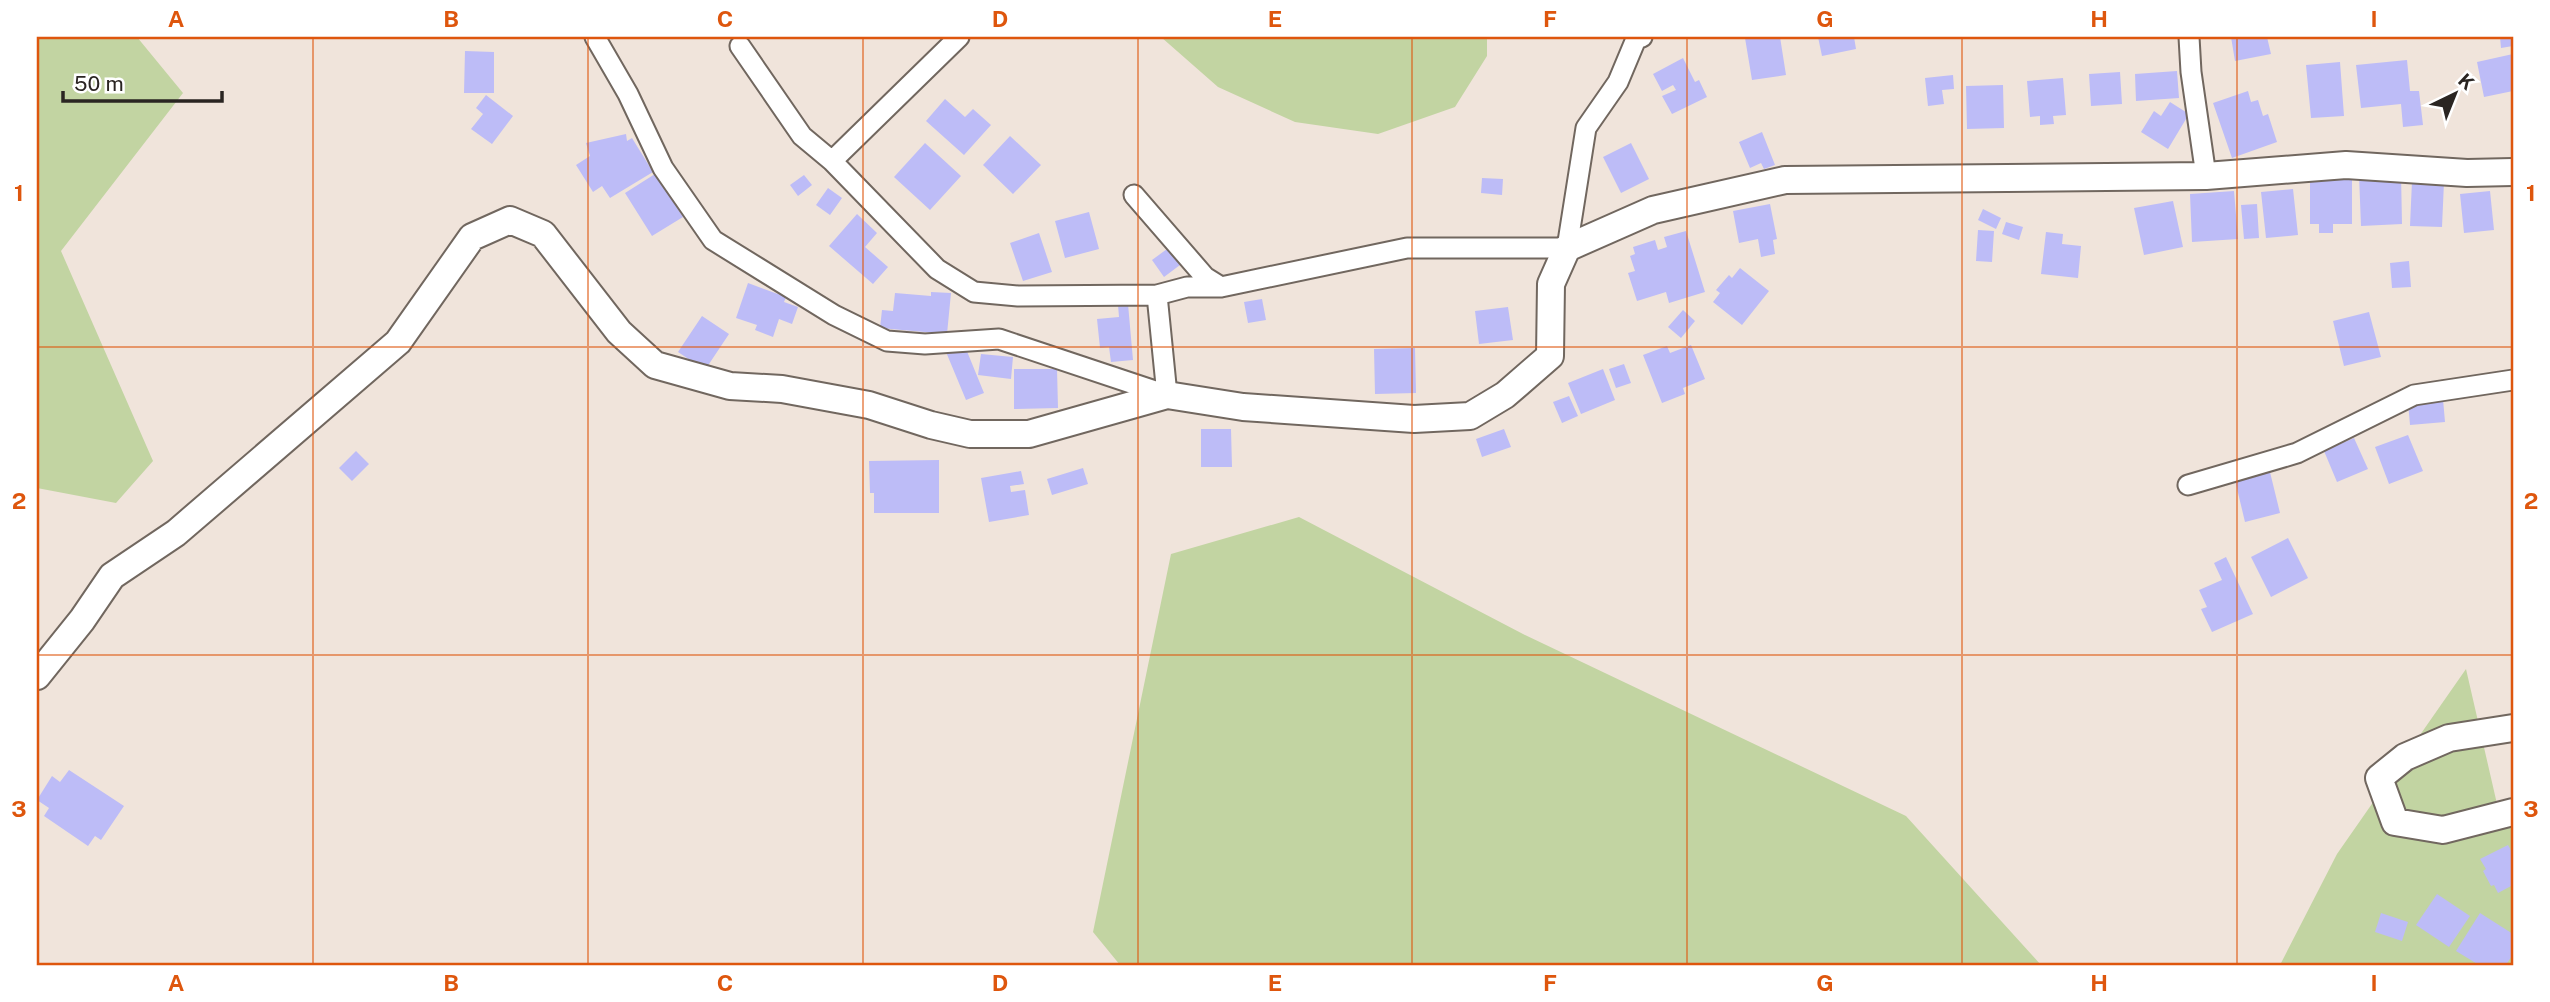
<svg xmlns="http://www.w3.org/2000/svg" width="2550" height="1002" font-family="'Public Sans',sans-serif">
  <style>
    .green { fill: #c2d4a2 }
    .building { fill: #bdbcf7 }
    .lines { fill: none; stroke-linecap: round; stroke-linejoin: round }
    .street-casing { stroke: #71675f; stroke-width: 23 }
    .secondary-casing { stroke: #71675f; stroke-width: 30 }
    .street { stroke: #fff; stroke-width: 19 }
    .secondary { stroke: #fff; stroke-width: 26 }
    .grid { fill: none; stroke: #de560d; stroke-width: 2; stroke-opacity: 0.55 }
    .neatline { fill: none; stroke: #de560d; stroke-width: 2.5 }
    .grid-label { font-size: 23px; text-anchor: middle; font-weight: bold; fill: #de560d }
  </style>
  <rect width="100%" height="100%" fill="#f0e4db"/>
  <!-- green -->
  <path class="green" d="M37,37H137L183,93L61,251L153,461L116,503L37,488Z
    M1161,37H1487V56L1455,107L1378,134L1295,122L1218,87Z
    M1299,517L1523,634L1906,816L2041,965H1120L1093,932L1171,554Z
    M2466,669L2497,804L2513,812V965H2280L2337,854Z"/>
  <!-- building -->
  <path class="building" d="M1753,37H1780L1786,75L1752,80L1745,38Z
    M1818,37H1854L1856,49L1822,56Z
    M2231,37H2267L2271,54L2235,61Z
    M2500,37H2513V46L2501,48Z
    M465,51L494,52V93H464Z
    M2513,54V91L2484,97L2477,62Z
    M1683,58L1695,82L1699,80L1707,97L1672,114L1662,96L1676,90L1673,85L1662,91L1653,74Z
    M2407,60L2410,91H2419L2423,125L2403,127L2401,104L2361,108L2356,65Z
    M2340,62L2344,116L2311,118L2306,65Z
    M2177,71L2179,98L2136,101L2135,74Z
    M2120,72L2122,104L2091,106L2089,74Z
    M1953,75L1954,89L1942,90L1944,104L1928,106L1925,78Z
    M2063,78L2066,115L2053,116L2054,124L2040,125V116L2030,117L2027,81Z
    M2003,85L2004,128L1967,129L1966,86Z
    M2248,91L2251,102L2258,100L2263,116L2268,114L2277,142L2232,158L2213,103Z
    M486,95L513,116L492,144L471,129L483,114L476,108Z
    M945,99L965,117L973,109L991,125L964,155L926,121Z
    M2170,102L2189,114L2168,149L2141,132L2154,111L2161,116Z
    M1762,132L1775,165L1764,169L1761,163L1750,168L1739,142Z
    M626,134L627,141L632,138L653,172L610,198L602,186L593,192L576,165L590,156L586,143Z
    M1010,136L1041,165L1013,194L983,165Z
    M925,143L961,176L930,210L894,177Z
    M1631,143L1649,179L1621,193L1603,157Z
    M655,174L683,217L652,236L625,193Z
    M2401,174L2402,224L2361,226L2359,175Z
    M804,175L812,185L798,196L790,185Z
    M1482,178L1503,179L1502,195L1481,193Z
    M2310,179H2352V224H2333V233H2319V224H2310Z
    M2412,181L2444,182L2442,227L2410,226Z
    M828,188L842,198L830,215L816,205Z
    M2293,189L2298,235L2266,238L2261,192Z
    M2234,191L2238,239L2192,242L2190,194Z
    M2490,191L2494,230L2464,233L2460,194Z
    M2173,201L2183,247L2144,255L2134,208Z
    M1770,204L1777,239L1773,240L1775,254L1761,257L1758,239L1739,243L1733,211Z
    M2257,204L2259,238L2244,239L2241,205Z
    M1983,209L2001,218L1996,229L1978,220Z
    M1089,212L1099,249L1065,258L1055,221Z
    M857,214L877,233L865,247L888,267L873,284L829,246Z
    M2006,222L2023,227L2019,240L2002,234Z
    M1978,230L1994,231L1992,262L1976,261Z
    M1686,231L1705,292L1669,303L1666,292L1637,301L1628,273L1635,271L1630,256L1635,254L1633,247L1655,240L1658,250L1667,247L1664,237Z
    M2046,232L2063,234L2062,244L2081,246L2078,278L2041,274Z
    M1039,233L1052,272L1023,281L1010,243Z
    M1167,249L1180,265L1164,277L1152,260Z
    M2409,261L2411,287L2392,288L2390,263Z
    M1740,268L1769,291L1742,325L1713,302L1720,293L1716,290L1729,275L1732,278Z
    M748,283L786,297L784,302L798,307L792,324L779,319L773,337L755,330L757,325L736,318Z
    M931,292L951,293L947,334L880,328L882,310L893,311L895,293L931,296Z
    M1262,299L1266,320L1248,323L1244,302Z
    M1128,304L1133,360L1111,362L1109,347L1100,348L1097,319L1119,317L1118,305Z
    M1508,307L1513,340L1479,344L1475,311Z
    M1683,310L1695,321L1681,338L1668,327Z
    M2369,312L2381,357L2344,366L2333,321Z
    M702,316L729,334L705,370L678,352Z
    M964,344L984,393L966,400L946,352Z
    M1691,345L1705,379L1683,388L1685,394L1662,403L1643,355L1667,346L1670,353Z
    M1415,348L1416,393L1375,394L1374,349Z
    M981,354L1013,357L1011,379L978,375Z
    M1624,364L1631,383L1616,388L1609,369Z
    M1014,369H1057L1058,408L1014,409Z
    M1603,369L1615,400L1581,414L1568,383Z
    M1569,396L1578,416L1562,423L1553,402Z
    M2443,399L2445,422L2410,425L2408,402Z
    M1201,429H1231L1232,467H1201Z
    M1504,429L1511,447L1482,457L1476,439Z
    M2408,435L2423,471L2389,484L2375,447Z
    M2354,438L2368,469L2337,482L2324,451Z
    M356,451L369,464L352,481L339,468Z
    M939,460V513H874V493H870L869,461Z
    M1083,468L1088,484L1052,495L1047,479Z
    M2269,468L2280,513L2245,522L2234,476Z
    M1021,471L1024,484L1010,486L1011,492L1025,490L1029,515L989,522L981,478Z
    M2288,538L2308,578L2271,597L2251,557Z
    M2226,557L2253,614L2212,632L2201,609L2207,607L2199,590L2222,580L2214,563Z
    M69,770L124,806L101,840L95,836L88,846L44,816L49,808L37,800L52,776L60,782Z
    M2508,845L2513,854V885L2498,893L2494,885L2491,886L2483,871L2486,869L2480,859Z
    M2437,894L2470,916L2449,947L2416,925Z
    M2381,913L2408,922L2402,941L2375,932Z
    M2480,913L2513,934V954L2506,965H2479L2456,951Z"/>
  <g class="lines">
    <!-- street casing -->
    <g class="street-casing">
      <path id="street" d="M595,37L628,94L663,168L713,240L834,315L887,341L925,344L999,339L1167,395L1157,295
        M2189,37L2191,72L2206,176
        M740,46L802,136L832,161L937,269L974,292L1018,296L1157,295L1187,287H1221L1407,248H1567L1586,128L1618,82L1636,39L1642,37
        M832,161L959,37
        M1134,195L1205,277L1221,287
        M2188,485L2297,453L2414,395L2513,380"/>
    </g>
    <!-- secondary casing -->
    <g class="secondary-casing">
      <path id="secondary" d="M37,676L82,620L112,576L176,533L398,342L472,237L510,220L543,234L619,332L655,365L730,386L782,389L869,405L931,425L970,434H1029L1167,395L1243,407L1414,419L1470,416L1505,395L1550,356L1551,284L1567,248L1653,210L1785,180L2206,176L2346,165L2467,173L2513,172
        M2513,728L2449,738L2405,757L2379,778L2395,822L2443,830L2513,812"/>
    </g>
    <!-- street -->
    <use href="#street" class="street"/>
    <!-- secondary -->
    <use href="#secondary" class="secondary"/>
  </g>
  <!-- grid -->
  <path class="grid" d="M313,37V965M588,37V965M863,37V965M1138,37V965M1412,37V965M1687,37V965M1962,37V965M2237,37V965M37,347H2513M37,655H2513"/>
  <!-- border -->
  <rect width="2550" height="1002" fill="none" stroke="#ffffff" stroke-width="77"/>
  <!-- north arrow -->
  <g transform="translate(2455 94) rotate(43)" stroke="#ffffff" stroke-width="5" paint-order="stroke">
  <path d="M0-5L12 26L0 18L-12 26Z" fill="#2a2522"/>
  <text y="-10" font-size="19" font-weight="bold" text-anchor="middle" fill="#2a2522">K</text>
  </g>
  <!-- scale -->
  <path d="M63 91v10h159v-10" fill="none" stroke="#2a2522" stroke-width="3.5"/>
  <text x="74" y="91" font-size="21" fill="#2a2522" stroke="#ffffff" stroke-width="5" paint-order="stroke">50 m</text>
  <rect x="38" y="38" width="2474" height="926" class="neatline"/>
  <g class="grid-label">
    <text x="176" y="27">A</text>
    <text x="451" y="27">B</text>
    <text x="725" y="27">C</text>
    <text x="1000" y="27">D</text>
    <text x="1275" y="27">E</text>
    <text x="1550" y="27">F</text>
    <text x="1825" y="27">G</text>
    <text x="2099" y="27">H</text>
    <text x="2374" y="27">I</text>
    <text x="19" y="201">1</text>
    <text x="2531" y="201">1</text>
    <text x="19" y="509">2</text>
    <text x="2531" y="509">2</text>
    <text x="19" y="817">3</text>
    <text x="2531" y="817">3</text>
    <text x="176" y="991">A</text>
    <text x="451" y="991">B</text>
    <text x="725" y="991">C</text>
    <text x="1000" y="991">D</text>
    <text x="1275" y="991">E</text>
    <text x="1550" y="991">F</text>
    <text x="1825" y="991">G</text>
    <text x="2099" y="991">H</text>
    <text x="2374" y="991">I</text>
  </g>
</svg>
